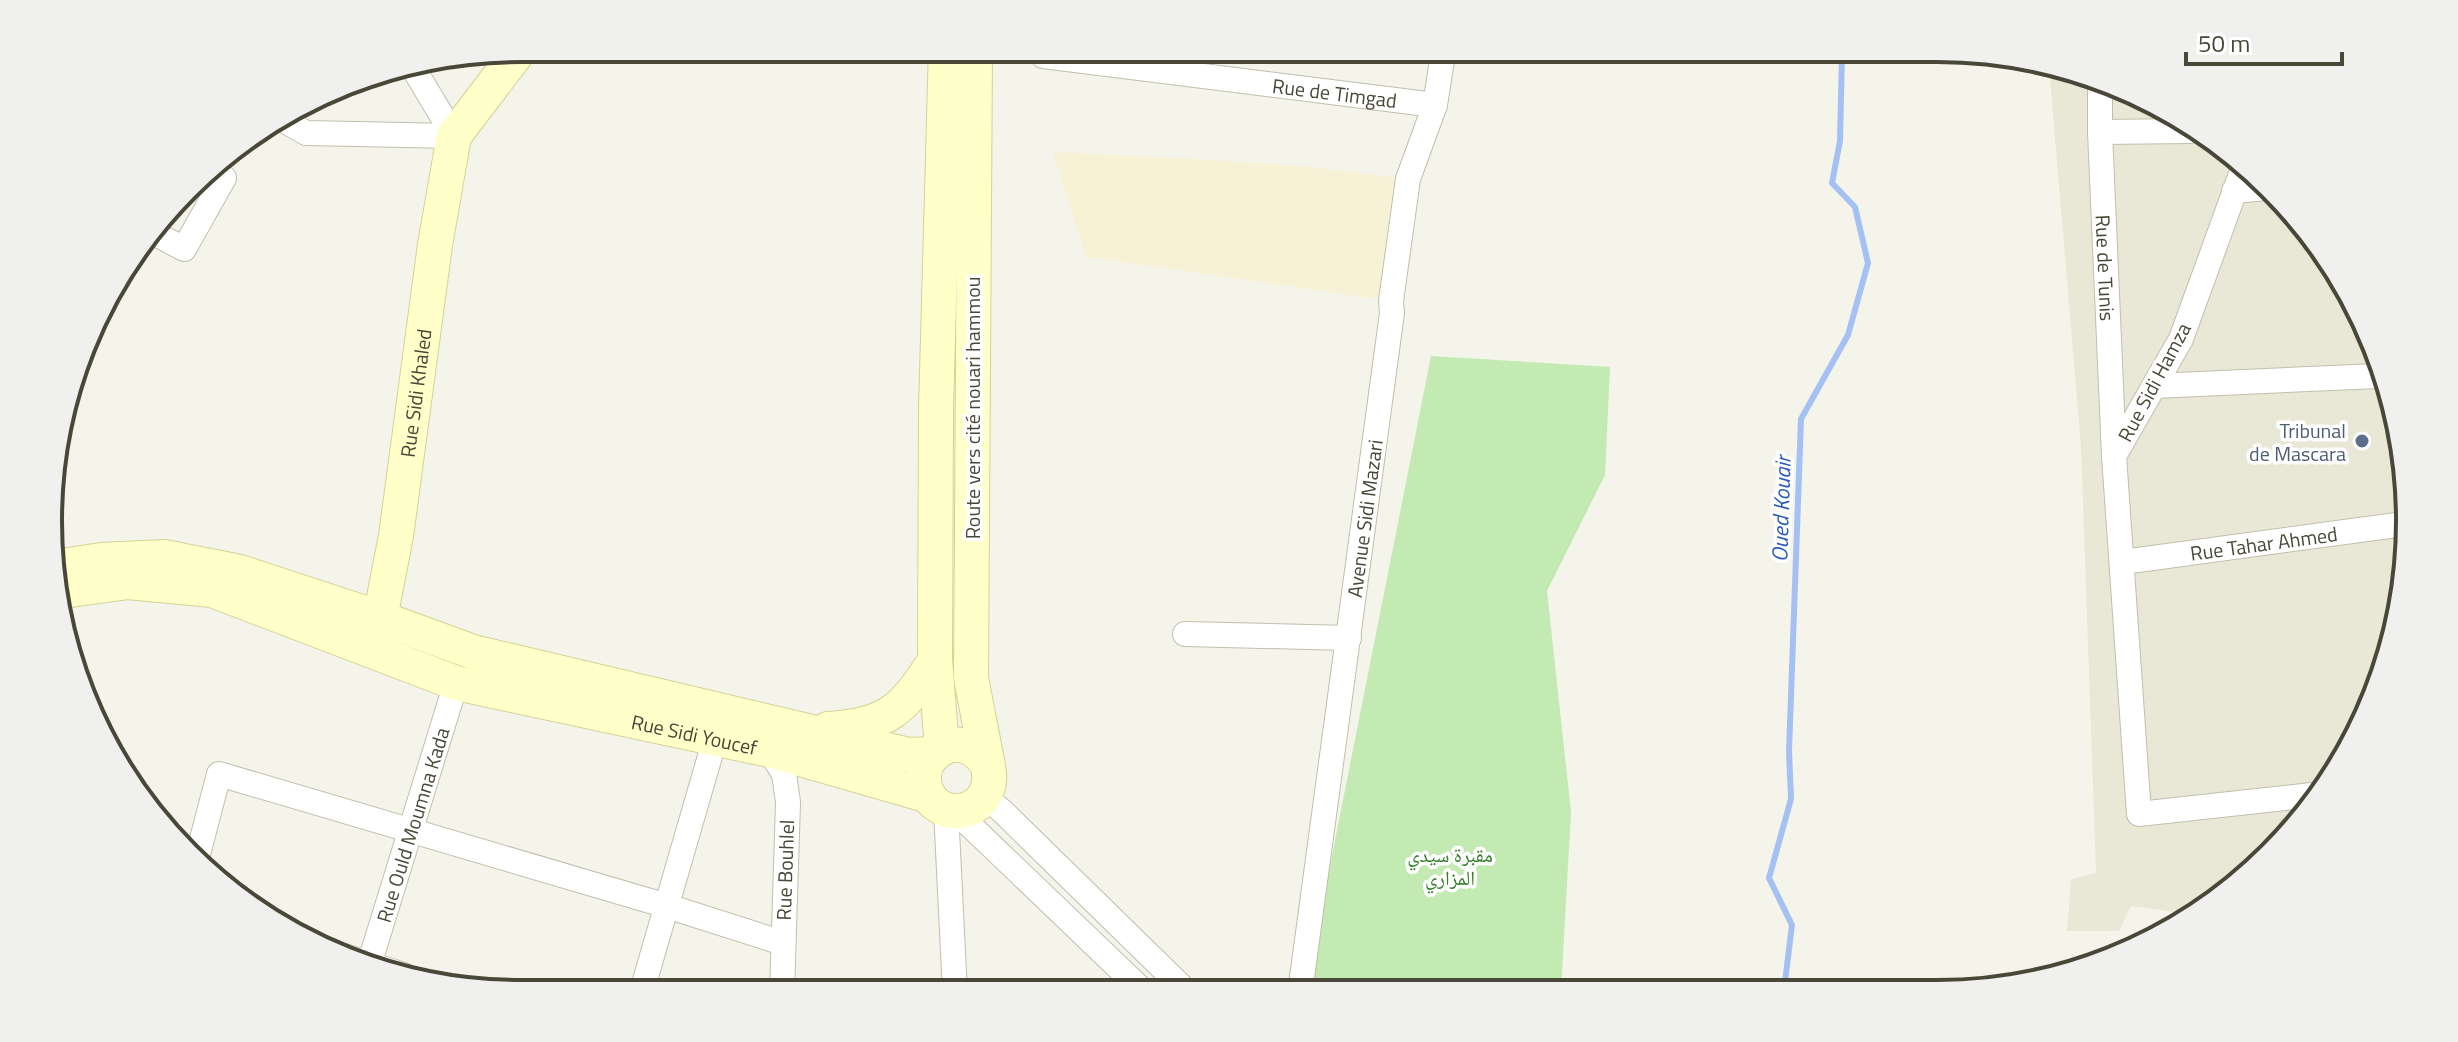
<svg xmlns="http://www.w3.org/2000/svg" width="2458" height="1042" font-family="'Titillium Web','Noto Naskh Arabic',sans-serif">
  <style>
    .residential { fill: #e9e8d7 }
    .commercial { fill: #f7f1d5 }
    .green { fill: #c3eab2 }
    .lines { fill: none; stroke-linecap: round; stroke-linejoin: round }
    .stream { stroke: #a5c0f3; stroke-width: 6 }
    .street-casing { stroke: #c1bfac; stroke-width: 26 }
    .secondary-casing { stroke: #d3d296; stroke-width: 36 }
    .street { stroke: #fff; stroke-width: 24 }
    .secondary { stroke: #ffffca; stroke-width: 34 }
    .service-dot { fill: #5c6f8a; stroke: #fff; stroke-width: 3 }
    .labels { text-anchor: middle; dominant-baseline: central; stroke-width: 7; stroke-linejoin: round; paint-order: stroke }
    .street-label { font-size: 20px; fill: #494737; stroke: #fff }
    .service-label { font-size: 20px; fill: #4e5e75; stroke: #fff; text-anchor: end }
    .park-label { font-size: 20px; fill: #347e28; stroke: #fff }
    .water-label { font-size: 22px; font-style: italic; fill: #2d5cb9; stroke: #fff }
    .rim { fill: none; stroke: #494737; stroke-width: 4 }
  </style>
  <rect width="100%" height="100%" fill="#f5f4ea"/>
  <!-- residential -->
  <path class="residential" d="M2049,66L2089,73L2249,165L2361,311L2409,490L2385,673L2330,784L2249,877L2189,914L2131,906L2119,931H2067L2071,879L2096,873L2081,447Z"/>
  <!-- commercial -->
  <path class="commercial" d="M1053,152L1194,159L1312,167L1408,179L1391,301L1086,257Z"/>
  <!-- green -->
  <path class="green" d="M1431,356L1610,367L1605,475L1547,591L1571,812L1561,991L1305,992Z"/>
  <g class="lines">
    <!-- stream -->
    <path class="stream" d="M1784,990L1792,925L1769,878L1791,799L1789,751L1801,419L1848,335L1868,263L1855,207L1832,183L1840,141L1842,54L1847,48"/>
    <!-- street casing -->
    <g class="street-casing">
      <g id="street">
        <path id="s1" d="M1042,48L1043,56L1435,105"/>
        <path d="M412,66L454,136"/>
        <path id="s2" d="M2100,80V132L2114,456"/>
        <path d="M285,121L306,133L454,136"/>
        <path d="M2100,132L2190,131"/>
        <path d="M2245,163L2181,339L2114,456L2139,814L2321,794"/>
        <path d="M2234,191L2266,188"/>
        <path d="M154,233L184,249L224,178"/>
        <path d="M2154,386L2378,376"/>
        <path id="s3" d="M2123,562L2404,524"/>
        <path d="M1185,634L1349,638"/>
        <path d="M769,750L784,774L788,802L782,993"/>
        <path d="M985,797L1002,811L1187,992"/>
        <path d="M946,810L955,993"/>
        <path d="M956,812L1144,992"/>
        <path d="M197,858L219,774L667,906L783,943"/>
        <path d="M345,956L404,975"/>
        <path id="s4" d="M368,968L456,683"/>
        <path id="s5" d="M1300,992L1392,313L1391,301L1408,179L1435,105L1444,48"/>
        <path d="M641,994L715,739"/>
      </g>
    </g>
    <!-- secondary casing -->
    <g class="secondary-casing">
      <g id="secondary">
        <path d="M975,48L971,678L988,766C999,819 929,827 924,781C923,770 927,760 936,753C955,736 977,747 988,766"/>
        <path d="M56,567L101,560L164,557L240,572L380,618L473,652L909,755L933,754"/>
        <path id="s6" d="M56,592L128,582L212,590L456,683L769,750L929,796"/>
        <path id="s7" d="M373,637L380,618L396,536L435,245L454,136L521,48"/>
        <path d="M828,729C889,725 904,709 935,660"/>
        <path d="M942,748L935,660L936,410L946,48"/>
      </g>
    </g>
    <!-- street -->
    <use href="#street" class="street"/>
    <!-- secondary -->
    <use href="#secondary" class="secondary"/>
  </g>
  <!-- markers -->
  <circle class="service-dot" cx="2362" cy="441" r="8"/>
  <g class="labels">
    <!-- street labels -->
    <g class="street-label">
      <text stroke="none"><textPath href="#s1" startOffset="302">Rue de Timgad</textPath></text>
      <text stroke="none"><textPath href="#s2" startOffset="188">Rue de Tunis</textPath></text>
      <text transform="translate(2154 382) rotate(-62)">Rue Sidi Hamza</text>
      <text stroke="none"><textPath href="#s7" startOffset="248">Rue Sidi Khaled</textPath></text>
      <text transform="translate(972 408) rotate(-90)">Route vers cité nouari hammou</text>
      <text stroke="none"><textPath href="#s5" startOffset="478">Avenue Sidi Mazari</textPath></text>
      <text stroke="none"><textPath href="#s3" startOffset="142">Rue Tahar Ahmed</textPath></text>
      <text stroke="none"><textPath href="#s6" startOffset="662">Rue Sidi Youcef</textPath></text>
      <text stroke="none"><textPath href="#s4" startOffset="150">Rue Ould Moumna Kada</textPath></text>
      <text transform="translate(785 870) rotate(-88)">Rue Bouhlel</text>
    </g>
    <!-- service labels -->
    <g class="service-label">
      <text x="2346" y="430">Tribunal<tspan x="2346" dy="23">de Mascara</tspan></text>
    </g>
    <!-- park labels -->
    <g class="park-label">
      <text x="1450" y="854">مقبرة سيدي<tspan x="1450" dy="23">المزاري</tspan></text>
    </g>
    <!-- water labels -->
    <g class="water-label">
      <text transform="translate(1781 509) rotate(-88)">Oued Kouair</text>
    </g>
  </g>
  <!-- crop -->
  <path d="M0 0H2458V1042H0ZM521 62H1937A459 459 0 0 1 2396 521V521A459 459 0 0 1 1937 980H521A459 459 0 0 1 62 521V521A459 459 0 0 1 521 62Z" fill="#f0f0ef" fill-rule="evenodd"/>
  <path class="rim" d="M521 62H1937A459 459 0 0 1 2396 521V521A459 459 0 0 1 1937 980H521A459 459 0 0 1 62 521V521A459 459 0 0 1 521 62Z"/>
  <!-- scale -->
  <path d="M2186 52v12h156v-12" fill="none" stroke="#494737" stroke-width="4"/>
  <text x="2198" y="52" font-size="24" fill="#494737" stroke="#ffffff" stroke-width="6" paint-order="stroke">50 m</text>
</svg>
